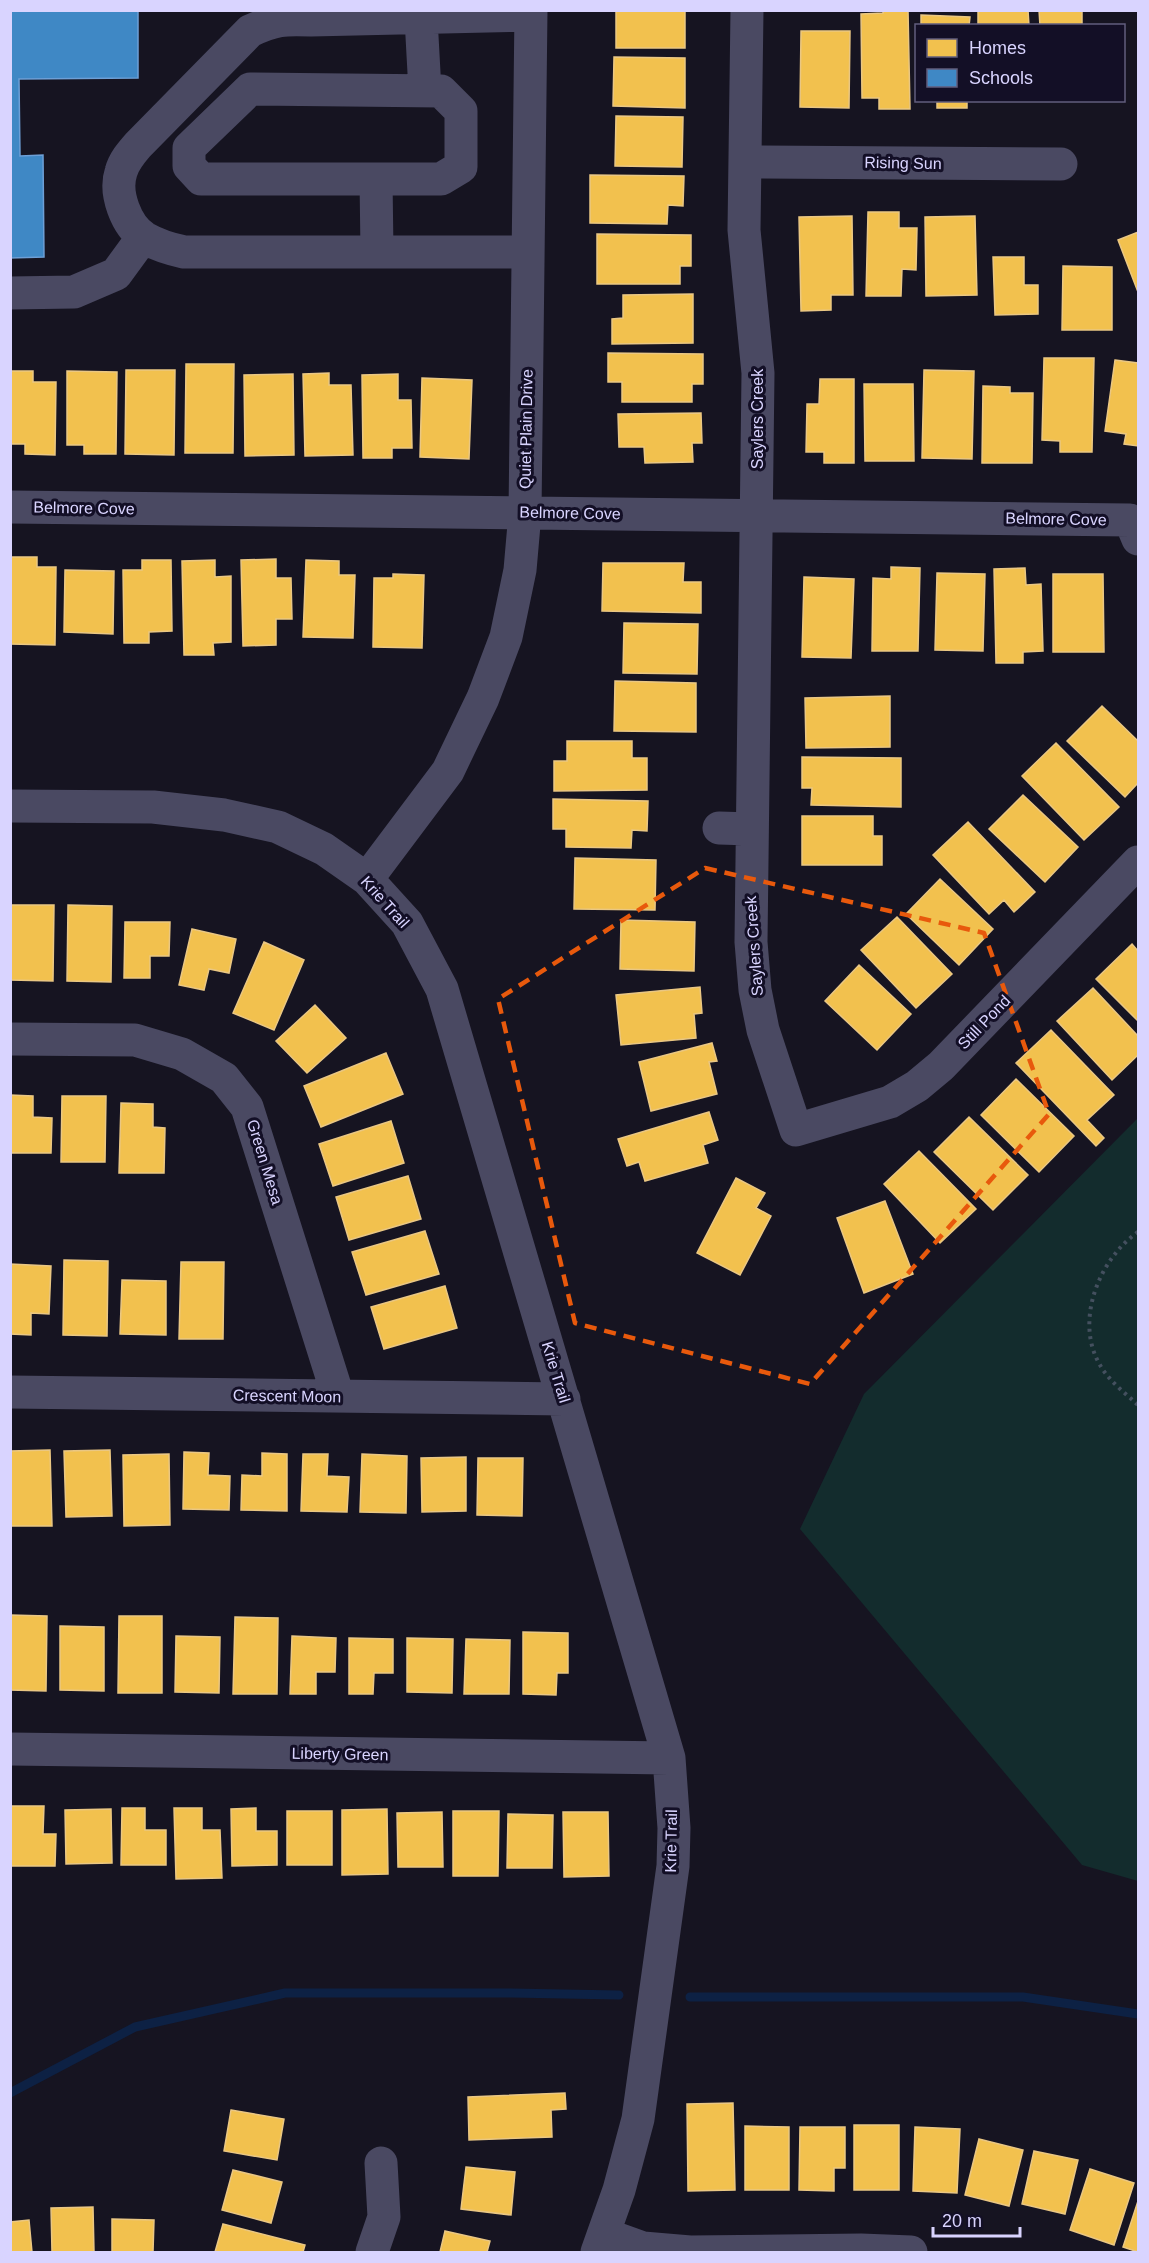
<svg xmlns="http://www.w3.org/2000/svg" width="1149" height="2263" font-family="Helvetica,sans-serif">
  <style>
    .green { fill: #132c2d }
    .homes { fill: #f2c14e; stroke: #eac783; stroke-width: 1.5 }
    .schools { fill: #3f88c5; stroke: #6d9fd6; stroke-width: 1.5 }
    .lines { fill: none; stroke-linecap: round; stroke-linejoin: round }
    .stream { stroke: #0d2144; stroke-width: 9 }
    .path { stroke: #44505f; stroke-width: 4; stroke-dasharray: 3 4.5; stroke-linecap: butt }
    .minor { stroke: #4a4962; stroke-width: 33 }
    .marked { fill: none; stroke: #e8590c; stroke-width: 4.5; stroke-dasharray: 12 8; stroke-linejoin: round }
    .labels { text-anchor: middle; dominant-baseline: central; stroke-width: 6; stroke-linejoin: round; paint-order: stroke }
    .street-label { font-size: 16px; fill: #d9d4ff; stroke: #130f26 }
  </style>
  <rect width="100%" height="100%" fill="#161421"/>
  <!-- green -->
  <path class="green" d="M1138,1118V1881L1082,1865L800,1529L864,1394Z"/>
  <!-- homes -->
  <path class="homes" d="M616,10H685V48H616Z
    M883,10H908L910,109H879V98H862L861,14L883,13Z
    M978,10H1028L1029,26H978Z
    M1039,10H1082V26H1040Z
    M921,15L970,17L969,26H921Z
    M801,31H850L849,108L800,107Z
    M614,57L685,58V108L613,106Z
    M937,100H967V108H937Z
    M616,116L683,117L682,167L615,166Z
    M590,175L684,176L683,206L668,205L667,224L590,223Z
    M868,212H899V228H917L916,270L902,269L901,296H866Z
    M852,216L853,295H831V310L801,311L799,217Z
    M975,216L977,295L926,296L925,217Z
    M1138,232V292L1118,240Z
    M597,234L691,235V266H680V284H597Z
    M993,257H1024V285H1038V314L995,315Z
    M1063,266L1112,267V330H1062Z
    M693,294V343L612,344V319L623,318V295Z
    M608,353L703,354V384H692V402H622V382H608Z
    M1044,358H1094L1092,452H1060V441L1042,440Z
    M1115,360L1138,363V446L1124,444L1126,434L1105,431Z
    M186,364H234L233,453H185Z
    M126,370H175L174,455L125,454Z
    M924,370L974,371L972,459L922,458Z
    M10,371H33V382H56L55,455L25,454V444H10Z
    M67,371L117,372L116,454H84V445H67Z
    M329,373V385H351L353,455L305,456L303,374Z
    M293,374L294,455L245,456L244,375Z
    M398,374V400H411L412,448H392V458H363L362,375Z
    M422,378L472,380L469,459L420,457Z
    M820,379H854V463H824V452H806L807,404H819Z
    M864,384H913L914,461H865Z
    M983,386L1010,387V393H1033L1032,463H982Z
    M701,413L702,443H692L693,462L645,463L644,447H619L618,414Z
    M10,557H37V567H56L55,645L10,644Z
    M276,559V578H291L292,619H276V645L243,646L241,560Z
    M142,560H171L172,631L149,632V643H124L123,570H142Z
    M215,560V577L231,576V642L213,643L214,655H184L182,561Z
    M306,560L339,561V575H355L353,638L303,637Z
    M603,563H684L683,582H701V613L602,611Z
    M891,567L920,568L918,651H872L873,578L891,579Z
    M1025,568L1026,585L1041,584L1043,651L1023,652V663H996L994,569Z
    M65,570L114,571L113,634L64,632Z
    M937,573L985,574L983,651L935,650Z
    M393,574L424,575L422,648L373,647L374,578H393Z
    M1053,574H1103L1104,652H1053Z
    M804,577L854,579L851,658L802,657Z
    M624,623L698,624L697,674L623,673Z
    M615,681L696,683V732L614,731Z
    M890,696V747L806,748L805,698Z
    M1102,706L1138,741V783L1125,797L1067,741Z
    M567,741H632V758H647V790L554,791V761H567Z
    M1056,743L1119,807L1084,840L1022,776Z
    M802,757L901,758V807L811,805L812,788H802Z
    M1023,795L1078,847L1045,882L989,829Z
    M553,799L648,801L647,831L632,830L631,848L566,847V829H553Z
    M802,816H873V836H882V865H802Z
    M968,822L1035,892L1014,912L1004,900L989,914L933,855Z
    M575,858L656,860L655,910L574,909Z
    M940,879L993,929L959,965L906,914Z
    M11,905H54L53,981L10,980Z
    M68,905L112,906L111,982L67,981Z
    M897,917L952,974L916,1008L861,950Z
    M621,920L695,922L694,971L620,969Z
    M125,922H170L169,956H150V978H124Z
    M192,929L236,939L229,973L209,969L204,990L179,985Z
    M264,942L304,960L274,1030L233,1013Z
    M1132,944L1138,951V1021L1096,979Z
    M859,965L911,1014L877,1050L825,1001Z
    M700,987L702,1013L694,1014L696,1038L621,1045L616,995Z
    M1093,988L1138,1036V1055L1112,1080L1057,1021Z
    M315,1005L346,1038L307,1073L276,1041Z
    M1051,1030L1114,1095L1087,1120L1104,1138L1096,1146L1016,1063Z
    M712,1043L717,1061L709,1062L717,1094L651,1111L639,1062Z
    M386,1053L403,1094L321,1127L304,1086Z
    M1016,1079L1074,1136L1039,1172L981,1115Z
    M10,1095L33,1096V1117L52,1118L51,1153H10Z
    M62,1096H106L105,1162H61Z
    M121,1103L153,1104V1127L165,1128L164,1173H119Z
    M709,1112L718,1140L703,1145L708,1163L645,1181L639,1162L627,1166L618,1139Z
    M969,1117L1028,1175L993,1210L934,1152Z
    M391,1121L404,1163L333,1186L319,1144Z
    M919,1151L976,1209L940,1243L884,1184Z
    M408,1176L421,1219L349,1240L336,1197Z
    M736,1178L765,1193L756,1208L771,1216L740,1275L697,1253Z
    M885,1201L913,1274L864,1293L837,1218Z
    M425,1231L439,1274L366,1295L352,1252Z
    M64,1260L108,1261L107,1336L63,1335Z
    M181,1262H224L223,1339H179Z
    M10,1264L51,1266L49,1314L31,1313V1335L10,1334Z
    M122,1280L166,1281V1335L120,1334Z
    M445,1286L457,1328L384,1349L371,1307Z
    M50,1450L52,1526H10V1451Z
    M110,1450L112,1516L66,1517L64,1451Z
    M184,1452L209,1453L208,1475L230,1476L229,1510L183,1509Z
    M262,1453L287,1454V1511L241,1510L242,1475L262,1476Z
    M169,1454L170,1525L124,1526L123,1455Z
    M303,1454H328L327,1476L349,1477L347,1512L301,1511Z
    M362,1454L407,1456L406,1513L360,1512Z
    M466,1457V1511L422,1512L421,1458Z
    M478,1458H523L522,1516L477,1515Z
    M10,1615L47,1616L46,1691L10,1690Z
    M119,1616H162V1693H118Z
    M235,1617L278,1618L277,1694H233Z
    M60,1626L104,1627V1691L60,1690Z
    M523,1632L568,1633V1673H557L556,1695L523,1694Z
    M176,1636L220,1637L219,1693L175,1692Z
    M292,1636L336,1638L335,1672H316V1694H290Z
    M349,1638L393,1639V1673H374L373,1694H349Z
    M407,1638L453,1639L452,1693L407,1692Z
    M466,1639L510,1640L509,1694H464Z
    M11,1806H44L43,1834H56L55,1866H11Z
    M122,1808H145V1830H166V1865H121Z
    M174,1808H202V1830H220L222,1878L176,1879Z
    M256,1808V1831H277V1865L232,1866L231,1809Z
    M111,1809L112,1863L66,1864L65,1810Z
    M387,1809L388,1874L342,1875V1810Z
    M287,1811H332V1865H287Z
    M453,1811H499L498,1876H453Z
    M442,1812L443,1867H398L397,1813Z
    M563,1812H608L609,1876L564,1877Z
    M508,1814L553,1815L552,1868H507Z
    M565,2093L566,2109L551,2110L552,2137L469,2140L468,2097Z
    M733,2103L735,2190L688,2191L687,2104Z
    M231,2110L284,2119L277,2160L224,2151Z
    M854,2125H899V2190H854Z
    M745,2126L789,2127V2190H745Z
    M800,2127H845V2168H834V2191L799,2190Z
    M915,2127L960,2129L957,2193L913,2191Z
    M979,2139L1023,2150L1009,2206L965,2195Z
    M1034,2151L1078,2160L1065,2214L1022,2204Z
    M466,2167L515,2172L511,2215L461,2209Z
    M1090,2169L1134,2183L1114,2245L1070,2230Z
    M233,2170L282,2182L271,2223L222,2210Z
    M1138,2201V2252L1123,2247Z
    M93,2207L94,2252H52L51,2208Z
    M112,2219L154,2220L153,2252H112Z
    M29,2220L32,2252H10V2222Z
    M223,2224L305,2245L303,2252H215Z
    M445,2231L490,2241L487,2252H440Z"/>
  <!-- schools -->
  <path class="schools" d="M10,10H138V78L19,79L20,156L43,155L44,257L10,258Z"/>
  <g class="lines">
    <!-- stream -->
    <path class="stream" d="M690,1997H1023L1138,2014
      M10,2093L135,2027L285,1993H511L619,1995"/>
    <!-- path -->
    <path class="path" d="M1138,1232C1099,1259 1074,1321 1100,1365C1109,1381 1125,1393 1138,1405"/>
    <!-- minor -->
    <path class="minor" d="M747,10L744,230L758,373L751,942L755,990L763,1030L796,1130L890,1102L917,1086L941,1066L1138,862
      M421,18L425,91
      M250,89L441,91L461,111V167L441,179H201L189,166V148Z
      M745,162L1061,164
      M376,179L377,252
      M528,252H184C170,249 157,245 145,238C126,226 114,193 121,172C124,161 131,153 138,145L250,31C275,19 284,19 311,20L531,15
      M10,293L74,292L116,274L143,237
      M10,507L1130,520L1138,539
      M10,806L153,807L224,815L278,827L324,849L367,879L407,923L442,989L669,1758L674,1828L673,1866L638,2119L619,2190L597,2252
      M719,828L751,829
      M367,879L448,771L483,698L506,637L520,570L525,513L531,10
      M10,1039L135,1040L182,1054L224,1078L247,1107L338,1396
      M10,1392L564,1399
      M10,1749L669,1758
      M604,2234L643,2248L690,2252L861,2250L911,2252
      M372,2252L384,2217L381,2163"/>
  </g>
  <!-- marked area -->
  <path class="marked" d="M705,868L984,933L1049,1114L810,1384L575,1323L498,999Z"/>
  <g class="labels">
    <!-- street labels -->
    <g class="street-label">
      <text transform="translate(903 163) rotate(1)">Rising Sun</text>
      <text transform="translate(757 419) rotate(-90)">Saylers Creek</text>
      <text transform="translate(526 429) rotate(-89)">Quiet Plain Drive</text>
      <text transform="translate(84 508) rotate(1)">Belmore Cove</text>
      <text transform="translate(570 513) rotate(1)">Belmore Cove</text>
      <text transform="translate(1056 519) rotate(1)">Belmore Cove</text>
      <text transform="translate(385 902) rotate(48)">Krie Trail</text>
      <text transform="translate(754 946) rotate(-94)">Saylers Creek</text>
      <text transform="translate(984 1022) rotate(-46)">Still Pond</text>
      <text transform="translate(265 1162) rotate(73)">Green Mesa</text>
      <text transform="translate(556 1372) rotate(73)">Krie Trail</text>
      <text transform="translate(287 1396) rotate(1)">Crescent Moon</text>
      <text transform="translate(340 1754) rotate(1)">Liberty Green</text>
      <text transform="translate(671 1841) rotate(-89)">Krie Trail</text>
    </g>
  </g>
  <!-- border -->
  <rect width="1149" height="2263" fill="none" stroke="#d9d4ff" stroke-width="24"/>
  <!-- legend -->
  <rect x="915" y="24" width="210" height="78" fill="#130f26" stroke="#625e7d" stroke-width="1.5"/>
  <rect x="927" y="39" width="30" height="18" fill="#f2c14e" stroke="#625e7d" stroke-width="1.5"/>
  <text x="969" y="54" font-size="18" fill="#d9d4ff">Homes</text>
  <rect x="927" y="69" width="30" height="18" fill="#3f88c5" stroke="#625e7d" stroke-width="1.5"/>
  <text x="969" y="84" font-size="18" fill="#d9d4ff">Schools</text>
  <!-- scale -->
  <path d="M933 2227v9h87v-9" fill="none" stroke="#d9d4ff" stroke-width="3"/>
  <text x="942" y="2227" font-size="18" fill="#d9d4ff" stroke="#130f26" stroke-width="4.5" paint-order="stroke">20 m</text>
</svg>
